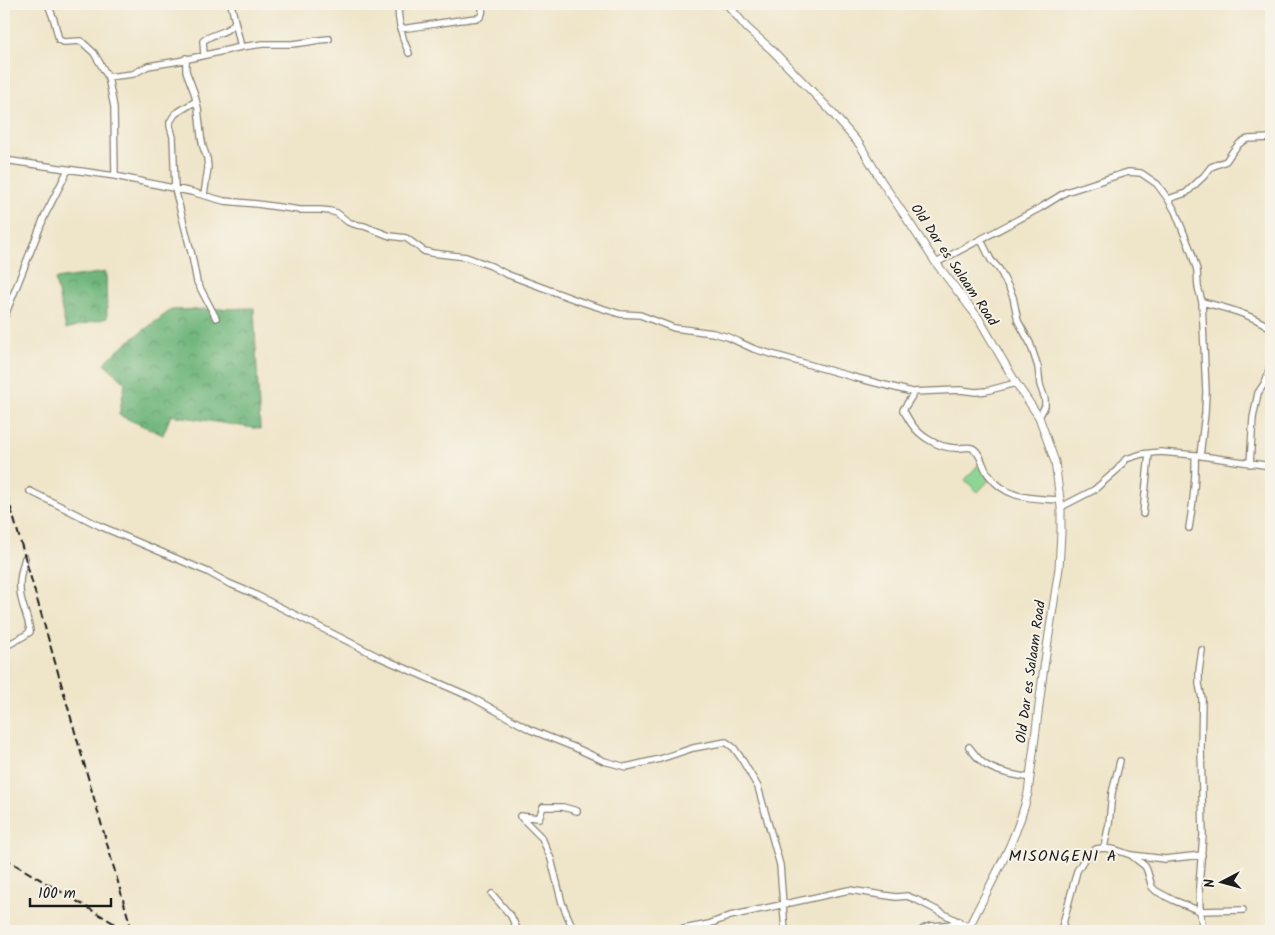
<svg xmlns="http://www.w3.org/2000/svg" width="1275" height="935" font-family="Kalam,sans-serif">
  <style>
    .forest { fill: url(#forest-crowns); stroke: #46694c }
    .green { fill: #8ad592; stroke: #537857 }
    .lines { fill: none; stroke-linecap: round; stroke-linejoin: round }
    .minor-casing { stroke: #868072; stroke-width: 8 }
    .tertiary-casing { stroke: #868072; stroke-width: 9 }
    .minor { stroke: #fff; stroke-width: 5.5 }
    .tertiary { stroke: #fff; stroke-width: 7 }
    .rail { stroke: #1c1c1c; stroke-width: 2; stroke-dasharray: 8 4; stroke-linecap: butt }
    .labels { text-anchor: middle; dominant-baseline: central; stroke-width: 4; stroke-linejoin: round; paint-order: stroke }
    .street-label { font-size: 14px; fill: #1c1c1c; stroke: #f7f3e8 }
    .quarter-label { font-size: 16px; letter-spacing: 1px; fill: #1c1c1c; stroke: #f7f3e8 }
  </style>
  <defs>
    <pattern id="forest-crowns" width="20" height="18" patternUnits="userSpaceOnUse" patternTransform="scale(1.25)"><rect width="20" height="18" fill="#6fb67c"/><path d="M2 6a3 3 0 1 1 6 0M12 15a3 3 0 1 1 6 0" fill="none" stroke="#5a9365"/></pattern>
  </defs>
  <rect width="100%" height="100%" fill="#f7f3e8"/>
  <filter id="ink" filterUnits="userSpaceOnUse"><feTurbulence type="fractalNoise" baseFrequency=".02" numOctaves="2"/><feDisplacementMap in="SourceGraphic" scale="10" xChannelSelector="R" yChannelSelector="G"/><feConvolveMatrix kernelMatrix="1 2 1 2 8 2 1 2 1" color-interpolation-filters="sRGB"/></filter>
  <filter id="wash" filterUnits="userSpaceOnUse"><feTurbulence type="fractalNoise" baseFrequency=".0096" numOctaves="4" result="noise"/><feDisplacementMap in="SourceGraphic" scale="20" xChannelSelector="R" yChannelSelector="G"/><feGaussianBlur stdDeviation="1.12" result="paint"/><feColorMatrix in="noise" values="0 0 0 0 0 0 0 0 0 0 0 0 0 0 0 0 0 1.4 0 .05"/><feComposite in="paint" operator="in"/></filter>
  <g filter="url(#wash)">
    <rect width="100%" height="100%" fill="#efe5c9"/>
    <!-- forest -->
    <path class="forest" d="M106,272L107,318L66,329L55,279Z
      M254,308L260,429L171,415L163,435L119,415L125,383L104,363L124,345L171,310Z"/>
    <!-- green -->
    <path class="green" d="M979,464L989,480L978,492L965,480Z"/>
  </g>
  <g filter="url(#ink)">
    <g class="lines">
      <!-- minor casing -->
      <g class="minor-casing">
        <path id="minor" d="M48,4L54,20L59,40L64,42L81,41L94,53L108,77L114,107L115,176
          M231,4L241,47
          M398,4C398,22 401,37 409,53
          M400,29C426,26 452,20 479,18C484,14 482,9 482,4
          M204,55L203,41C214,32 226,35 235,22
          M186,58V71L194,92L198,108L201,136L203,147L207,158L208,168L204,195
          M108,77L133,74L148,66L179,61L241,47L263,44H292L308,42L319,40L329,39
          M196,101L175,114L170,122V126L173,137L175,189L192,256L197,282L216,318
          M4,160L115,176L192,192L224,201L257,204L300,210H320L330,211L337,213L348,222L357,225L364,226L390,236L406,238L424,251L432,253L466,257L491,266L506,274L579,301L620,314L640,315L674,328L713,333L728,337L754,349L853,377L912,392L960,390L976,392L986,391L1016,383
          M1168,199L1186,193L1204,176L1211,167L1226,161L1233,151L1239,144L1243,141L1248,139L1271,138
          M981,240L991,260L999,269L1009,288L1013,297L1018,321L1030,343L1038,367L1040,385L1045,399V406L1039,417
          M936,263L1040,208L1066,192L1128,172L1141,173L1157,184L1168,199L1175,211L1191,251L1197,270L1198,287L1202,302L1206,392L1205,413L1200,456
          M1202,302C1226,308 1250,314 1271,328
          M4,318L45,215L68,170
          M912,392V396L903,410C906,414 908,419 911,423C920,437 939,448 956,448C961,449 967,446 972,448C981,452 982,466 988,474C1006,500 1032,498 1060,500
          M1250,464L1253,418L1258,393L1266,381L1271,363
          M30,491L100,526L208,572L228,583L252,593L377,656L471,697L531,730L576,748L604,761L626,767L660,759L693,748L726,742L734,748L741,758L758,787L780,865L785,931
          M1061,507L1094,490L1117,470L1126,459L1142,454L1160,452L1195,455L1271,466
          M1143,514L1149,454
          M1189,528C1193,504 1196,480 1195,455
          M4,646H6L24,636L30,632C29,617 20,604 20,589C19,579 22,568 25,558
          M1202,650L1199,671V684L1202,699L1201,748L1203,835L1199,886L1200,911L1203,931
          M969,747C974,753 979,761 986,765C999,773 1015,775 1030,778
          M1104,848L1109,824L1112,793L1120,761
          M1131,855L1145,866L1147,870L1152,887L1156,891L1173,900L1200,911L1243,910
          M492,894L511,916L518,931
          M574,931L562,903L551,859L542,838L520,816L539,818L543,807H563L577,811
          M674,931L709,924L730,916L849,890L896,897L907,896L917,900L969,927
          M921,931C931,921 948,929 959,921
          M1061,931L1077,871L1083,861L1090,854L1096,849L1104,848L1116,850L1131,855L1165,859L1202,855"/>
      </g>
      <!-- tertiary casing -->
      <g class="tertiary-casing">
        <path id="tertiary" d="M727,4L747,28L772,50L828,108L860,145L882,182L905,216L936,263L979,319L1016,383L1039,417L1055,462L1061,507V533L1059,568L1043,674L1028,793C1016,844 989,885 967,931"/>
      </g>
      <!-- minor -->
      <use href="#minor" class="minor"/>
      <!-- tertiary -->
      <use href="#tertiary" class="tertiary"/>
      <!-- rail -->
      <path class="rail" d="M4,484L132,931
        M4,858L127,931"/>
    </g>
  </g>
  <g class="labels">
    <!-- street labels -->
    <g class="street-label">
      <text transform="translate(954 265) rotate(56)">Old Dar es Salaam Road</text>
      <text transform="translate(1031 672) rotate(-82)">Old Dar es Salaam Road</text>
    </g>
    <!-- quarter labels -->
    <g class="quarter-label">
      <text x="1063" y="856">MISONGENI A</text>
    </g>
  </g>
  <!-- margin -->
  <rect width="1275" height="935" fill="none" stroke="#f7f3e8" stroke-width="20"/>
  <!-- north arrow -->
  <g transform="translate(1222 882) rotate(264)" stroke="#f7f3e8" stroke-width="4" paint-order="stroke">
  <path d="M0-4L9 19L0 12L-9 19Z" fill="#1c1c1c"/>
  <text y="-8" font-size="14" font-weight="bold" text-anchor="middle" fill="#1c1c1c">N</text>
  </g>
  <!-- scale -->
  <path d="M30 898v8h81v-8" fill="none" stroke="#1c1c1c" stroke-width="2.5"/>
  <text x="38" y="898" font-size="15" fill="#1c1c1c" stroke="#f7f3e8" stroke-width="4" paint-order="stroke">100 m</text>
</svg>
